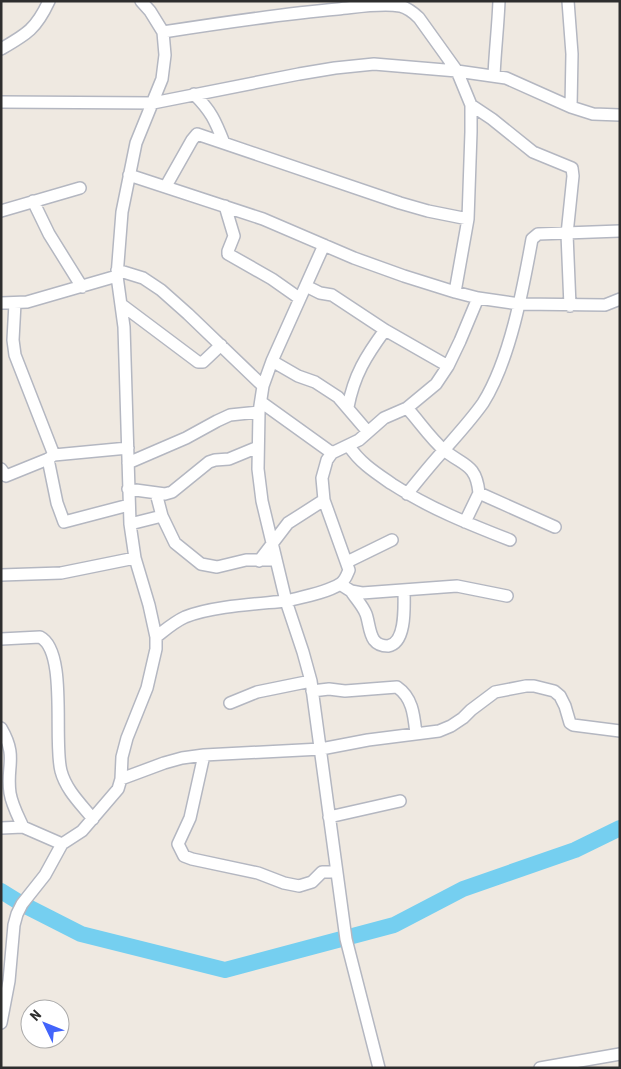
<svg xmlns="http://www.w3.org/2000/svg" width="621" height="1069" font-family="'Roboto Condensed',sans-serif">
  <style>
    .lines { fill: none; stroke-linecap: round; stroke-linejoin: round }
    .river { stroke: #75cff0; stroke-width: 16 }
    .street-casing { stroke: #b4b7c1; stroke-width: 14 }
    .street { stroke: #fff; stroke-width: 11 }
  </style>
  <rect width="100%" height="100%" fill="#efe9e1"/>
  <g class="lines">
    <!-- river -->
    <path class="river" d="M1,891L22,904L81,934L225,970L394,925L463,889L575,850L620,828"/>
    <!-- street casing -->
    <g class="street-casing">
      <path id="street" d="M568,1L572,54L571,107
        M163,32C221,23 280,14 338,9C358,7 380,3 400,6C408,8 413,12 419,18L457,71L471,105V132L468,219
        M1,49C27,34 36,29 49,1
        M494,76C495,51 498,27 499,1
        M194,94C211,111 215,120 224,143
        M1,102L153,103L299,74L335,68L374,64L457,71L506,78L571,107L593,114L620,115
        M471,105L492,119L533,152L572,168L573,176L567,234L570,306
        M129,175L263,219L354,258L404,276L455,292L478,298L519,304L605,305L620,299
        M166,186L192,140L197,134L400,203L428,211L468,219L455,292
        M33,201L49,234L82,287
        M225,206L234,236L228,251V254L272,279L299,298
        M1,211L80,188
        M324,245L272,361L263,386L259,412L258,469L262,501L286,601C302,597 326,593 340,584C345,581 347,575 349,570L324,500L322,478L327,460L332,453L359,440L384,418L407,408L436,384L448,366L460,341L478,298
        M117,270L143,278L161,290L188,314L263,386
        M306,286L320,293L332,295L385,330L448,366
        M1,303L27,302L117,276
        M15,303L13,340L15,355L54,455
        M122,305L198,362H203L221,345
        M272,361L298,376L315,382L338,397L368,432
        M261,402L332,453
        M348,407C354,375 366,356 385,330
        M407,408C419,421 430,438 444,450C463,466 476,463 479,493
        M349,446C360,463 376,473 392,484C429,508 469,524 510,540
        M48,459L57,503L64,522L129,505
        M128,463L186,438L217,421L230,415L259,412
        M1,469L6,476L48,459L54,455L128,448
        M128,489L165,494L172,492L209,462L215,460L229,459L258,447
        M156,493L162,516L175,543L201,564L217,567L246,560H276
        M407,494C419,479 431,464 444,450C458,434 471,420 483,403C510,360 523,289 532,239L538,234L620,231
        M465,522L479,493L555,527
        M130,524L162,516
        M259,561L288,523L324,500
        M347,562L392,540
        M1,575L61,573L135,558
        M340,584L351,591L362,593L457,586L507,596
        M351,591C356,599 363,606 366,614C369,622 369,633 374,640C377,644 383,646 388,646C407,643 404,604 404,590
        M156,637C165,630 174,622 185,617C212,606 257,604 286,601L303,652L311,681L346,939L379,1068
        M1,639L40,637C68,651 53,742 61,771C66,790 81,804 93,819
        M312,691L329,689L345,691L397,687C413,698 414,716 416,734
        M230,703L257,692L311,681
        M1,728C18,757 6,766 10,793C12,805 18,816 23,827
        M204,755L190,818L178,844L184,856L192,859L258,873L284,883L299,886L312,882L322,872H336
        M121,779L164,763L182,758L204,755L321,749L368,740L439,731L451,726L463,718L471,710L495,692L526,686H534L554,691L560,696L565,706L570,723L573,725L620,731
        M329,817L400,801
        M1,828L23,827L62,844
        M1,1023L9,981L14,925L17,914L22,904L45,875L62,844L82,831L118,789L121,779L122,757L127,738L147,688L156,649V637L149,605L135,558L130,524L124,327L117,276L122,212L136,143L162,79L165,55L163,32L150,11L141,1
        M540,1068L620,1054"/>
    </g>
    <!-- street -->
    <use href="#street" class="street"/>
  </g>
  <!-- border -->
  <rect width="621" height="1069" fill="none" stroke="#2e2e2e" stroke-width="5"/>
  <!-- north arrow -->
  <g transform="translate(45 1024) rotate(313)"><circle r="24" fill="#ffffff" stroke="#ababab"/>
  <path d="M0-4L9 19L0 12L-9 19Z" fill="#4264fb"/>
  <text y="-8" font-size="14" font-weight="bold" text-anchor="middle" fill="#2e2e2e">N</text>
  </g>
</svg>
